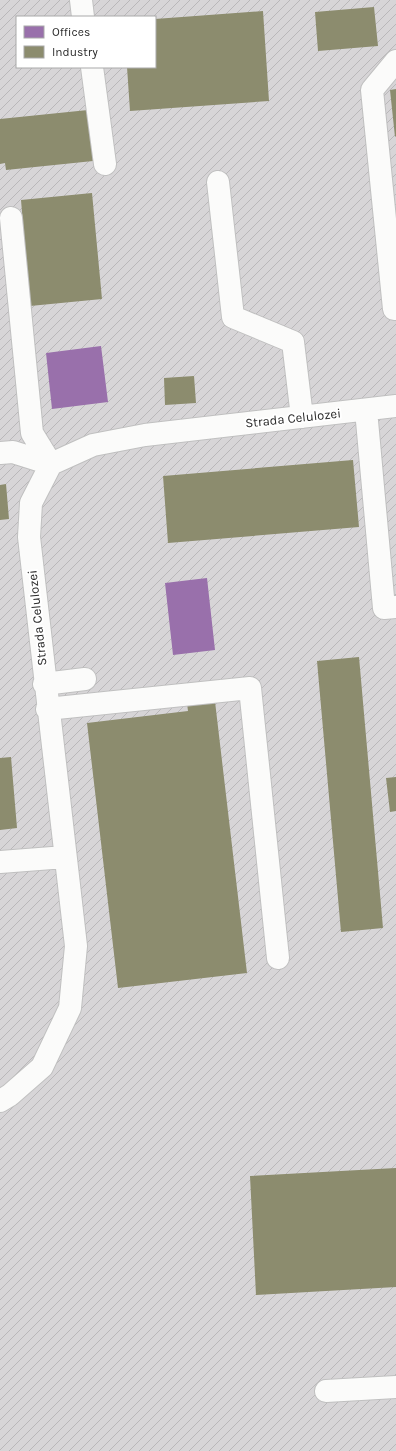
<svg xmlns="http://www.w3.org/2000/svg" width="396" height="1451" font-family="Karla,sans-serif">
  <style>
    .industrial { fill: url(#industrial-furrows); fill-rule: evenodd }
    .offices { fill: #9970ab }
    .industry { fill: #8c8c6e }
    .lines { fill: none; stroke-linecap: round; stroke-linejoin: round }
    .minor-casing { stroke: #c0c0c0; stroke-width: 24 }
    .minor { stroke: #fbfbfa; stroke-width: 22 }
    .labels { text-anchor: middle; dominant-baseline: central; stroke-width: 4; stroke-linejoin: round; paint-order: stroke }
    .street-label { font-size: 13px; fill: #292929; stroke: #fff }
  </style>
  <defs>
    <pattern id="industrial-furrows" width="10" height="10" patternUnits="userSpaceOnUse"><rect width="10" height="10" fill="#d7d5d7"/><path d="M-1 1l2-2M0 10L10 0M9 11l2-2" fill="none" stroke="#b9b7b9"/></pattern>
  </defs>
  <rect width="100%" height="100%" fill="#e6e4e0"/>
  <!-- industrial -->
  <path class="industrial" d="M0,0H396V1451H0ZM17,17H155V67H17Z"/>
  <!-- offices -->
  <path class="offices" d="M101,346L108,402L52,409L46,353Z
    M207,578L215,650L173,655L165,583Z"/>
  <!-- industry -->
  <path class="industry" d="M374,7L378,46L318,51L315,12Z
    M263,11L269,101L130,111L127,67H155V19Z
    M396,89V136L395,137L390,90Z
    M88,110L93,161L6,170L5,163L0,164V119Z
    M92,193L102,299L30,306L21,200Z
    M194,376L196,403L165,405L164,378Z
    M353,460L359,527L168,543L163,476Z
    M6,484L9,519L0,520V485Z
    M359,657L383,928L341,932L317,661Z
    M214,693L247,973L118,988L87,723L188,711L186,696Z
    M11,757L17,828L0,830V758Z
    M396,777V811L390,812L386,778Z
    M396,1168V1287L256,1295L250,1176Z"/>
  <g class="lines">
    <!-- minor casing -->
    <g class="minor-casing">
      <path id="minor" d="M81,0L83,17
        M396,61L372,90L394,309H396
        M92,67L105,164
        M218,182L233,317L293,342L302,417
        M11,218L32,433L51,464
        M366,410L384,608L396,607
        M0,453L13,452L51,464
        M44,684L85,679
        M47,709L250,688L278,958
        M0,862L65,857
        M0,1101L10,1095L42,1067L70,1008L76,946L29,537L31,503L51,464L93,445L145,435L396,406
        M326,1391L396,1387"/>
    </g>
    <!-- minor -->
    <use href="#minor" class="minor"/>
  </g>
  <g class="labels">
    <!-- street labels -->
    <g class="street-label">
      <text transform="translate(293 418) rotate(-6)">Strada Celulozei</text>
      <text transform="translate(37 618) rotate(-96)">Strada Celulozei</text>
    </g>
  </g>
  <!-- legend -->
  <rect x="16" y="16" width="140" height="52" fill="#ffffff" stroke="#a9a9a9"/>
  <rect x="24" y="26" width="20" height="12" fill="#9970ab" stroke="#a9a9a9"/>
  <text x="52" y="36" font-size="12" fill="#292929">Offices</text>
  <rect x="24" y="46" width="20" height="12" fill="#8c8c6e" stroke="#a9a9a9"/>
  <text x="52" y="56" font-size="12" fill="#292929">Industry</text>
</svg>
